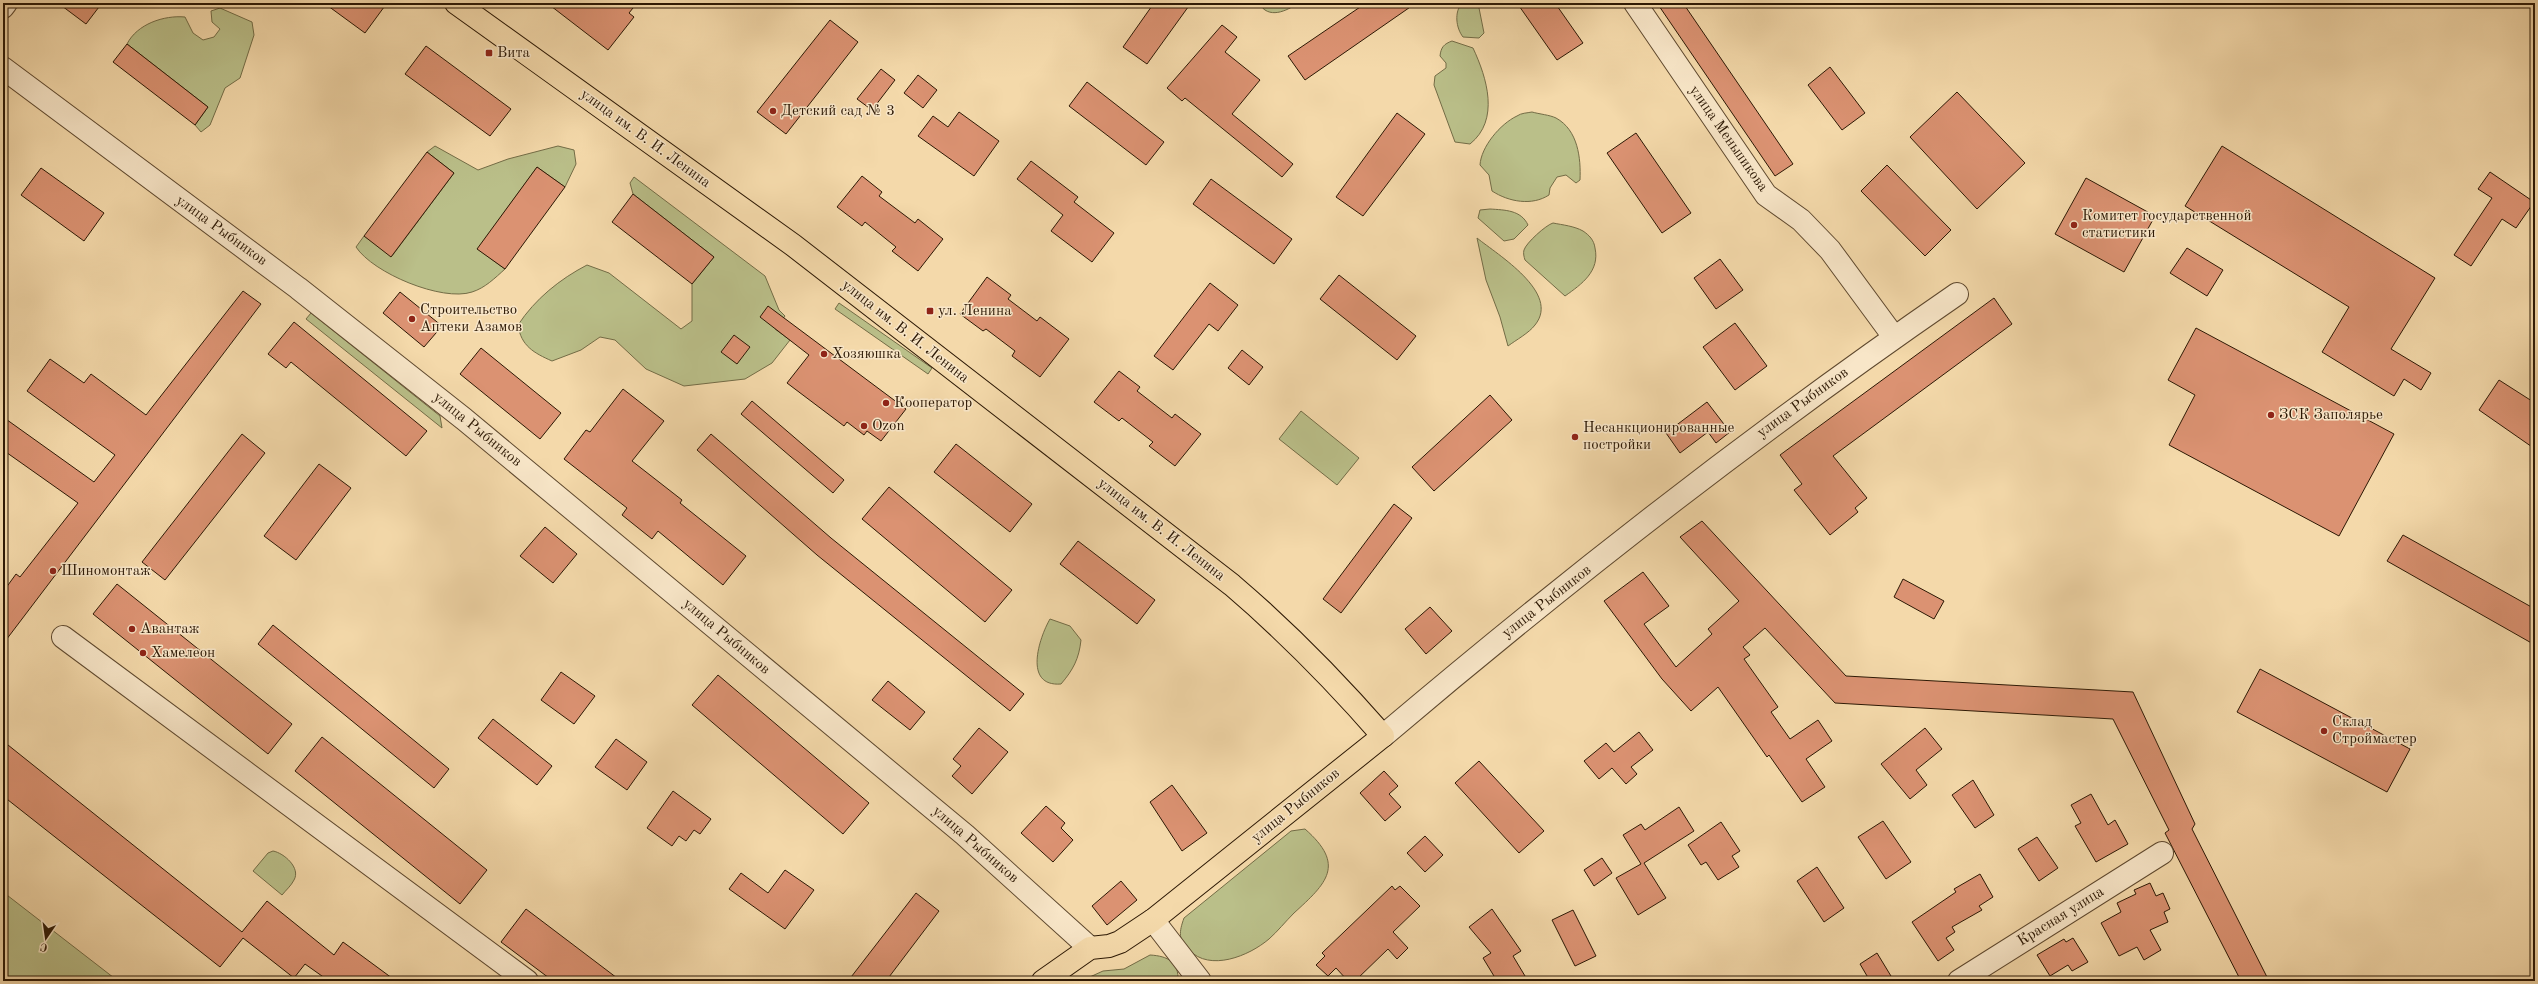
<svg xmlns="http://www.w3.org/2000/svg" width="2538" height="984" font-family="'Old Standard TT',serif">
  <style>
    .green { fill: #babf89; stroke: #736c46 }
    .building { fill: #db9272; stroke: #2c1804 }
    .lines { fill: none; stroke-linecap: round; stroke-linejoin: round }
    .minor-casing { stroke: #5e482e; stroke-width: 24 }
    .major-casing { stroke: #2c1804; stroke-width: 24 }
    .minor { stroke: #f8e6c8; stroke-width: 22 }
    .major { stroke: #f4d9aa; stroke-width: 22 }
    .poi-dot { fill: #8f2418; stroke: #f8e6c8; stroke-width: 1.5 }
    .labels { text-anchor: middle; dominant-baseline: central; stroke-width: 3; stroke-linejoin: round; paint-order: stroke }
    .poi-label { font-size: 15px; fill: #2c1804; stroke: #f8e6c8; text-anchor: start }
    .street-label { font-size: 15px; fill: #2c1804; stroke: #f8e6c8 }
  </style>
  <rect width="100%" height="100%" fill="#f4d9aa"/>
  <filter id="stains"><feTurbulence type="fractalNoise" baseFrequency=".005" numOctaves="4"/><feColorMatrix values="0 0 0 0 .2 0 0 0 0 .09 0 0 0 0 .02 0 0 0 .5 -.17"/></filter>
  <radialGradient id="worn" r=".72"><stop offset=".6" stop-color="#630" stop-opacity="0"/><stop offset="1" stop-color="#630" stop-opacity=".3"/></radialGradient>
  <!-- green -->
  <path class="green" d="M237,3H262L258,7H245Z
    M1259,3H1298C1287,11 1268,20 1259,3Z
    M1462,3H1478L1484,33L1479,38L1463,37C1456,28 1454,12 1462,3Z
    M220,8L252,22L254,35L240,78L225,88L210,125L201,132L195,125L208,107L127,44C137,24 164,15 185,17L193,33L203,40L214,37L220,29L212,22L211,11Z
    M1452,41L1473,48C1487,78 1500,120 1470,144L1455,142L1434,85L1435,76L1446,68V63L1440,56C1441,47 1444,44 1452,41Z
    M1532,112C1539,114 1550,115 1556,118C1578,130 1581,158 1580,180L1576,183L1566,175L1557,177L1550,188L1549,195C1532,206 1509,202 1492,191L1489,175L1480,165C1481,147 1500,124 1517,116C1521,113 1527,113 1532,112Z
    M435,146L478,170L508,159L558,146L574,150L576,164L565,187L537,167L478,249L505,269C495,278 485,288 472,292C442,302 373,273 356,247L364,236L392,256L454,173L427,152Z
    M634,177L765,276L779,310L785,316L775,329L790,340L772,363L745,379L684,386L646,369L615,340L600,337L581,350L552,361C534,353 521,346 518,325C535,299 560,279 587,265L609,273L681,329L692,321V284L714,257L633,194L630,183Z
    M1490,209C1505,210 1521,210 1528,225L1514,239L1504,241L1478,218L1480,210Z
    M1553,223C1563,225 1574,226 1583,231C1589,235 1594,240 1595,248C1600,271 1582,284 1565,296L1525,260C1524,257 1523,253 1524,250C1526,243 1546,225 1553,223Z
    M1477,238C1498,255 1561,293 1535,325C1529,333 1516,340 1508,346L1500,317L1486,280Z
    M839,303L932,368L928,374L835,309Z
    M311,313L440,416L442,428L306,319Z
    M1301,411L1359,458L1337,485L1279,439Z
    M1050,619L1070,626L1081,640C1079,659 1073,670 1061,684C1023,687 1039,638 1050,619Z
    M1305,829C1346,865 1327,883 1294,913C1285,922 1278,931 1269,939C1249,956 1210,972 1189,950C1178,940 1179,932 1184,918L1291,831Z
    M273,851C284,853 301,868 294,880C291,886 286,890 282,895L253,871L268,853Z
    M3,892L118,981H3Z
    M1150,955C1168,956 1179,962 1178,981H1081L1103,971L1124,969Z"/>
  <!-- building -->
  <path class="building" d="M58,3H102L86,24Z
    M324,3H387L365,33Z
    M547,3H637L629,13L634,17L608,50Z
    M1154,3H1191L1147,64L1123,47Z
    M1366,3H1416L1305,80L1288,56Z
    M1517,3H1555L1583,43L1557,60Z
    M1657,3H1683L1793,164L1775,176Z
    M830,20L858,42L786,134L757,112Z
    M1222,25L1237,37L1225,52L1260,80L1232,114L1293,164L1282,177L1185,98L1182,101L1167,88Z
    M127,44L208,107L195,125L113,62Z
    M426,46L511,109L490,136L405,74Z
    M1830,67L1865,113L1842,130L1808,85Z
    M881,69L895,80L872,110L857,99Z
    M918,75L937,90L923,108L904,93Z
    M1087,82L1164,142L1146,165L1069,106Z
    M1957,92L2025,163L1977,209L1910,137Z
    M959,112L999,141L974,176L918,136L933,116L948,127Z
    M1397,113L1425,134L1363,216L1336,197Z
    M1636,133L1691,213L1662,233L1607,153Z
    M2222,146L2435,278L2391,349L2431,373L2421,390L2404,379L2394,396L2322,352L2349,307L2185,206Z
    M427,152L454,173L391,257L364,236Z
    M1031,161L1078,197L1074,202L1114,233L1092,262L1051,231L1063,215L1017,179Z
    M1887,165L1951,230L1925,256L1861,191Z
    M537,167L565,187L505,269L477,249Z
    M41,168L104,213L84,241L21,195Z
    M2490,172L2534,202L2516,228L2502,219L2471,266L2454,255L2492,198L2478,189Z
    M862,176L882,192L879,196L915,223L918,219L943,239L918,271L892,251L896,247L865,222L862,226L837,207Z
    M2086,178L2155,216L2124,272L2055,234Z
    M1211,179L1292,239L1274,264L1193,204Z
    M633,194L714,257L692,284L612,222Z
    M2187,248L2223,270L2207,296L2170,273Z
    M1720,259L1743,290L1716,309L1694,278Z
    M1339,275L1416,336L1397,360L1320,299Z
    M987,277L1011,295L1008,299L1037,321L1040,317L1069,339L1040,377L1012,356L1015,351L986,329L983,331L960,314Z
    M1210,283L1238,305L1218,331L1209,324L1173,370L1154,356Z
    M243,291L261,304L3,644V592L16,574L20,577L78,503L3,450V417L94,482L115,455L27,391L50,359L84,383L91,374L146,415Z
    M400,292L442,326L424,347L383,313Z
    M1994,298L2012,324L1833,456L1867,498L1855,508L1858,512L1830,535L1794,490L1802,484L1780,455Z
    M768,306L906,409L881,441L867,431L864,435L847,422L844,426L787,383L809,355L760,317Z
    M294,322L427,431L406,456L291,362L286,368L268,354Z
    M1735,323L1767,366L1735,390L1703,347Z
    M2196,328L2394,434L2339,536L2169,445L2195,395L2168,380Z
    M734,335L750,347L737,364L721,352Z
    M481,348L561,413L540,439L460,374Z
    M1242,350L1263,367L1249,385L1228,368Z
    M1119,371L1140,387L1137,391L1172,418L1175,414L1201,434L1175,466L1149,446L1153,442L1122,418L1119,421L1094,402Z
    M2499,380L2535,403V449L2479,410Z
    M623,389L664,421L632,461L682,500L680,503L746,556L723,585L658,531L652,539L622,515L627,508L564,459L586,430L590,432Z
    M1490,395L1512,420L1434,491L1412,467Z
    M752,401L844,480L833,493L741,414Z
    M1707,402L1730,432L1716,443L1708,432L1680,453L1666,433Z
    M242,434L265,453L165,580L142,562Z
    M711,434L831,538L1024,694L1010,711L817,555L697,450Z
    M956,444L1032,504L1010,532L934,472Z
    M319,464L351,488L296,560L264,536Z
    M889,487L1012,590L985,622L862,519Z
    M1394,504L1412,518L1341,613L1323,599Z
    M1702,521L1846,676L2133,692L2195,824L2192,829L2269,981H2241L2165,833L2169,830L2113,719L1835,703L1765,628L1743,647L1750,655L1744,659L1778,707L1771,712L1790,739L1818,720L1832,741L1806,759L1825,787L1802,802L1769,755L1767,757L1718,687L1691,711L1662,679L1604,601L1643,572L1669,606L1644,624L1676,667L1712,634L1708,629L1739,601L1680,537Z
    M545,527L577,554L553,583L520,556Z
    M2403,535L2535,609V645L2387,561Z
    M1078,541L1155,600L1137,624L1060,564Z
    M1903,579L1944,601L1934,619L1894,597Z
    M117,584L292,724L268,754L93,614Z
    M1430,607L1452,631L1426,654L1405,629Z
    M273,625L449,769L434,788L258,644Z
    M2260,669L2410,749L2387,792L2237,712Z
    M561,672L595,696L574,724L541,700Z
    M718,675L869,803L843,834L692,705Z
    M888,681L925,712L910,730L872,700Z
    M493,719L552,766L537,785L478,738Z
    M979,728L1008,752L972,794L952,776L961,766L953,759Z
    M1925,728L1942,749L1916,770L1927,785L1910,799L1881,764Z
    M1639,732L1653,750L1631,767L1637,774L1626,784L1612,768L1599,779L1584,761L1606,743L1614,752Z
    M322,737L487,870L460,904L295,771Z
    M616,739L647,762L627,790L595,767Z
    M3,741L242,932L267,901L334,955L343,942L396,981H329L305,964L294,978L243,938L220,967L3,796Z
    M1479,761L1544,831L1519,853L1455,783Z
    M1384,771L1398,786L1389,794L1401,807L1385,821L1360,793Z
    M1973,780L1994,815L1975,828L1952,795Z
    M1172,785L1207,833L1182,851L1150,802Z
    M673,791L711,819L700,834L694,830L686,841L679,836L672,846L647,828Z
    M2091,794L2108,825L2115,820L2128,844L2096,862L2075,826L2081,823L2071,805Z
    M1046,806L1065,823L1061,828L1073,840L1053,862L1021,833Z
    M1679,807L1694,831L1644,863L1666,898L1638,915L1616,878L1641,864L1623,835L1641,824L1645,830Z
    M1883,821L1911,862L1886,879L1858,837Z
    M1721,822L1740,851L1732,856L1739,867L1718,880L1706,862L1701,865L1688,845Z
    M1425,836L1443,855L1425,872L1407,853Z
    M2037,837L2058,868L2039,881L2018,849Z
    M1602,858L1612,873L1594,886L1584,870Z
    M1817,867L1844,908L1824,922L1797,881Z
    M785,870L814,890L785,929L729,889L741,873L768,893Z
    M1980,874L1993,897L1979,906L1982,910L1952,927L1955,932L1946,938L1954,950L1938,961L1912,922L1956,892L1954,889Z
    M1121,881L1137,900L1107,925L1092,906Z
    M2150,883L2156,896L2163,893L2170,909L2164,912L2168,922L2150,930L2161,950L2144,960L2137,947L2119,956L2101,923L2121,912L2117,903L2136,894L2134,890Z
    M1392,886L1395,890L1400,886L1420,906L1393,932L1408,948L1397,959L1388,949L1355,981H1348L1336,968L1328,976L1316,965L1325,956L1322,953Z
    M916,893L939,911L886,981H848Z
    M526,909L621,981H553L501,942Z
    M1492,909L1521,951L1513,956L1528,981H1497L1483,958L1491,953L1469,927Z
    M1573,910L1596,956L1575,966L1552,920Z
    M2073,938L2088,962L2072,971L2068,965L2050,976L2037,955L2064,939L2066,942Z
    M1877,953L1894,981H1870L1860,964Z"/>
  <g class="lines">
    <!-- minor casing -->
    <g class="minor-casing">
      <path id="minor" d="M1635,3L1766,195L1801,220L1830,250L1894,337
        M3,7L6,3
        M3,68L298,288L464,419L965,835L1090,948
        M63,637L527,981
        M1383,736C1567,580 1758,431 1957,294
        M1153,920L1200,981
        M1959,981L2162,853"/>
    </g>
    <!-- major casing -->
    <g class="major-casing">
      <path id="major" d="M456,3L793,245L1232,585C1287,632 1336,682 1383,736L1153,920L1120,942L1109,946L1090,948L1043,981"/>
    </g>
    <!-- minor -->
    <use href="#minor" class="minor"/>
    <!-- major -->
    <use href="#major" class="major"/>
  </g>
  <!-- markers -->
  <g class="poi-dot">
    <rect x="485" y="49" width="8" height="8" rx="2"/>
    <circle cx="773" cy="111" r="4"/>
    <circle cx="2074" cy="225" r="4"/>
    <rect x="926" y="307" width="8" height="8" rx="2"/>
    <circle cx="412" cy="319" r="4"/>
    <circle cx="824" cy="354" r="4"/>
    <circle cx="886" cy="403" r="4"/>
    <circle cx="2271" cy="415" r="4"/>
    <circle cx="864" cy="426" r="4"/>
    <circle cx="1575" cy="437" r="4"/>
    <circle cx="53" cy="571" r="4"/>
    <circle cx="132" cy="629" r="4"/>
    <circle cx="143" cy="653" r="4"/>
    <circle cx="2324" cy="731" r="4"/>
  </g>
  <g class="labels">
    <!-- poi labels -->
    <g class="poi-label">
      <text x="497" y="53">Вита</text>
      <text x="781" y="111">Детский сад № 3</text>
      <text x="2082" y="216">Комитет государственной<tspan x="2082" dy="17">статистики</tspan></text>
      <text x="420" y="310">Строительство<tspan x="420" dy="17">Аптеки Азамов</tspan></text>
      <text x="938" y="311">ул. Ленина</text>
      <text x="832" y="354">Хозяюшка</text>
      <text x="894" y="403">Кооператор</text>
      <text x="2279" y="415">ЗСК Заполярье</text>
      <text x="872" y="426">Ozon</text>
      <text x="1583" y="428">Несанкционированные<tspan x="1583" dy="17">постройки</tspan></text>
      <text x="61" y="571">Шиномонтаж</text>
      <text x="140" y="629">Авантаж</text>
      <text x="151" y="653">Хамелеон</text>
      <text x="2332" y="722">Склад<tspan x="2332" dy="17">Строймастер</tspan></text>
    </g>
    <!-- street labels -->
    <g class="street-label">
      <text transform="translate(645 139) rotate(36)">улица им. В. И. Ленина</text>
      <text transform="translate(1728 139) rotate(55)">улица Меньшикова</text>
      <text transform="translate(221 231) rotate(36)">улица Рыбников</text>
      <text transform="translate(905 332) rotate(38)">улица им. В. И. Ленина</text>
      <text transform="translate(1803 403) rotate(-36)">улица Рыбников</text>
      <text transform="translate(477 430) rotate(39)">улица Рыбников</text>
      <text transform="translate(1161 530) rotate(38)">улица им. В. И. Ленина</text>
      <text transform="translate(1547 602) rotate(-38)">улица Рыбников</text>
      <text transform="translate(726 637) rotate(40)">улица Рыбников</text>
      <text transform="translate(1296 806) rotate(-39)">улица Рыбников</text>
      <text transform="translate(975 845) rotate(41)">улица Рыбников</text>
      <text transform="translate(2061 917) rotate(-32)">Красная улица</text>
    </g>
  </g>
  <!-- margin -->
  <rect width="2538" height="984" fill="none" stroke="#f4d9aa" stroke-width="16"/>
  <rect x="4" y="4" width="2530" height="976" fill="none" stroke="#2c1804" stroke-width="2"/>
  <rect x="8" y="8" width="2522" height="968" fill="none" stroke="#2c1804"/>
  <!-- north arrow -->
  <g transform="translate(46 938) rotate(193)" stroke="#f8e6c8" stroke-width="3" paint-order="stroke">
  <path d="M0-3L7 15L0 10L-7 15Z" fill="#2c1804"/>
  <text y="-6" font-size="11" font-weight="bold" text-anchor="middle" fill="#2c1804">С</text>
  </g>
  <rect width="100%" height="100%" filter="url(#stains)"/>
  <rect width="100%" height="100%" fill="url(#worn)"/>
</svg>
